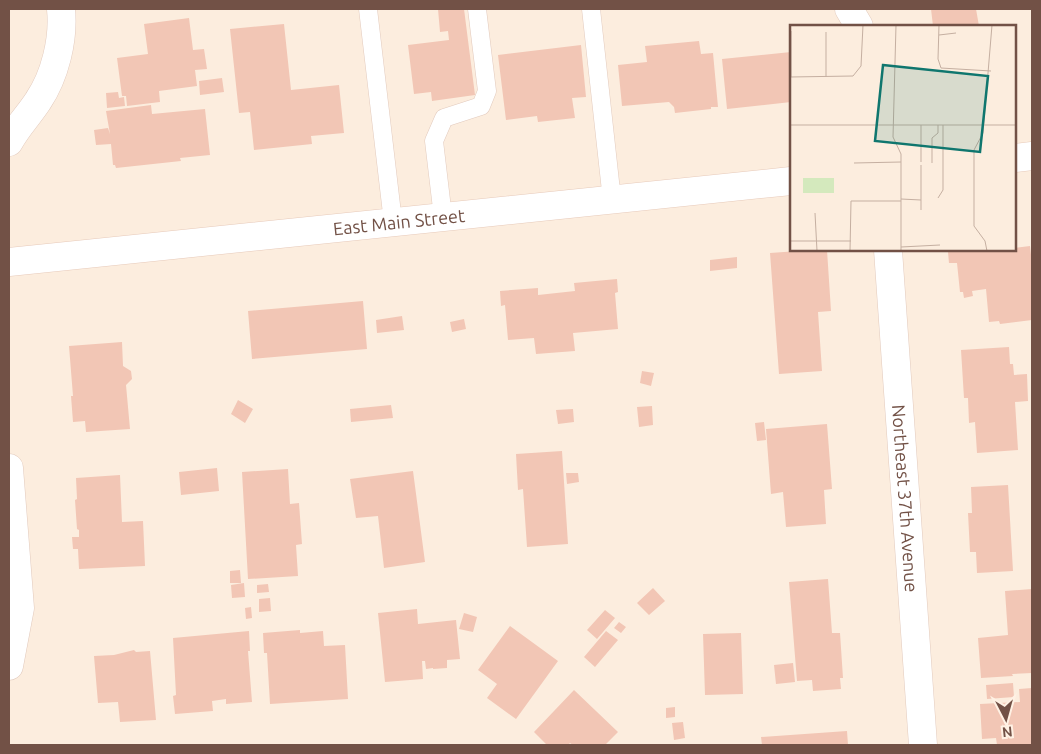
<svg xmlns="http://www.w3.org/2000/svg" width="1041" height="754" font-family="Ubuntu,sans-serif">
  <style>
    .building { fill: #f2c6b5 }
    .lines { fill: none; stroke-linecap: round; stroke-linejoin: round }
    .service-casing { stroke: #e2cabd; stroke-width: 19 }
    .minor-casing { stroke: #e2cabd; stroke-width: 29 }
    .tertiary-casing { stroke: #e2cabd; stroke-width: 29 }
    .secondary-casing { stroke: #e7caba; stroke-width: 29 }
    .service { stroke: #fff; stroke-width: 18 }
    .minor { stroke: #fff; stroke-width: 28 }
    .tertiary { stroke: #fff; stroke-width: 28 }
    .secondary { stroke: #fff; stroke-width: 28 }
    .labels { text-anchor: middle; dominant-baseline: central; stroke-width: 4; stroke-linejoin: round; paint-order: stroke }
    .street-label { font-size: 18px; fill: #725146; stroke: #fff1e4 }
    .inset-road { fill: none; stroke: #c5afa1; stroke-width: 1 }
    .view { fill: #0f766e; fill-opacity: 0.15; stroke: #0f766e; stroke-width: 2.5 }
    .inset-edge { fill: none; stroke: #725146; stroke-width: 2.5 }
  </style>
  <rect width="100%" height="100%" fill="#fcedde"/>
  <!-- building -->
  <path class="building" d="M438,9H464L475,95L432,101L431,92L414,94L408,45L449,40L448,31L440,32Z
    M931,9H976L979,26H933Z
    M189,18L193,50L204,49L207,69L195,70L197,86L159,91L160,102L127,106L126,96H122L117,58L148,54L144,24Z
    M284,24L291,90L339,85L344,133L311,136L312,144L254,150L250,112L239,113L230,29Z
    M699,41L701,54L713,53L718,107H711V109L675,113L674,107L669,102L622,106L618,65L647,62L645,46Z
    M581,45L586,97L572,98L575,118L538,122L537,116L506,120L498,55Z
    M791,52V102L727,109L722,59Z
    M222,78L224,92L200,95L199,81Z
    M118,92L119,98L124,97L125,106L107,108L106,93Z
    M151,105L152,114L205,109L210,155L180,158L181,161L116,168L115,165H113L111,144L96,145L94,130L108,128L110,134L106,111Z
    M1030,246L1032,263V320L1000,324L999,321L989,322L986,289L972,291L973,296L964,298L963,292H960L957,263H949L948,252L956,251V250H1015V248Z
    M812,250H827L831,311L818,312L822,371L779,374L770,253Z
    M737,257V268L710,271V260Z
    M617,279L618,292L615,293L618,329L573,333L575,351L536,354L534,338L508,340L505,305L501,306L500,291L538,288V295L575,291L574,283Z
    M363,301L367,349L252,359L248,311Z
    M402,316L404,330L377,333L376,320Z
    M464,319L466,329L452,332L450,322Z
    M122,342L123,366L131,371L132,379L126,385L130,429L86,432L85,421L73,422L71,396H73L69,346Z
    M1009,347L1010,364H1013L1014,375L1027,374L1028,401L1015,402L1018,450L977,453L975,422L969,423L968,398H964L961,350Z
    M642,371L654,373L651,386L640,383Z
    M238,400L253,409L245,423L231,414Z
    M391,405L393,418L351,422L350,409Z
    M652,406L653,425L639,427L637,407Z
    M573,409L574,422L558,424L556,410Z
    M764,422L766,440L757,441L755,423Z
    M827,424L832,489L824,490L826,524L786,527L783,492L771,494L766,429Z
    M562,451L568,544L527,547L523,489L518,490L516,454Z
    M217,468L219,491L181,495L179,472Z
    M288,469L290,504L299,503L302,544L296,545L298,576L248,579L242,472Z
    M413,471L425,562L384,568L378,516L356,518L350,479Z
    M566,473H578L579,482L567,484Z
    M120,475L122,522L143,521L145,566L79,569L78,549H73L72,537H79V530L77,529L75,500L77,499L76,478Z
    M1008,485L1013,571L977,573L976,552H970L968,513H972L971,487Z
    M240,570L241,583H230V571Z
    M828,579L832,633H840L843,678H840L841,689L813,691L812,680L797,681L789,582Z
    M244,583L245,597L232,598L231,585Z
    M268,584L269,592L257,593V585Z
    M653,588L665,601L649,615L637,603Z
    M1032,589V673L1012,674L1013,676L981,678L978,638L1008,635L1005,591Z
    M270,598L271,611L259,612V599Z
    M251,607L252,618L246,619L245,608Z
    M417,609L418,624L456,620L460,659L447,660V668L433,669V668L426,669L425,661H422L423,679L385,682L378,613Z
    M605,610L615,618L597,639L587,630Z
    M464,613L477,617L473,632L459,629Z
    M619,622L626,627L621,633L614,628Z
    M510,626L558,661L516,719L487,698L497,684L478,670Z
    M300,630V633L323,631L324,646L345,645L348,699L270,704L267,653H264L263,633Z
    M249,631L250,651H248L252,702L226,704V699L212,701L213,711L175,714L173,696L176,695L173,638Z
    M606,631L618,640L595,667L584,657Z
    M741,633L743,694L705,695L703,634Z
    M134,650L136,652L150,651L156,720L120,722L118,702L98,703L94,656L114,655Z
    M793,663L795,682L776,684L774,665Z
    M1013,683L1014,697L987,699L986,685Z
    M1032,688V745H997L996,738L982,739L980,704L1020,702L1019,689Z
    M574,690L618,732L605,745H573L570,743L568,745H547L534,732Z
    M675,707V717L666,718V708Z
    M683,722L685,738L674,740L672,723Z
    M847,731L848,745H762L761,737Z"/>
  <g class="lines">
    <!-- service casing -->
    <g class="service-casing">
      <path id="service" d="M368,9L393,222
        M591,9L612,200
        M443,217L434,141L444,118L481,106L487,91L477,9"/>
    </g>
    <!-- minor casing -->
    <g class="minor-casing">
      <path id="minor" d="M849,9L859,26
        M9,142C17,127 29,115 38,101C55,76 64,39 61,9
        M9,468L20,608L9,666"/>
    </g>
    <!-- tertiary casing -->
    <g class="tertiary-casing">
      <g id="tertiary">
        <path id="s1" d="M888,250L923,745"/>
      </g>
    </g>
    <!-- secondary casing -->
    <g class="secondary-casing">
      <g id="secondary">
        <path d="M1015,158L1032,156"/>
        <path id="s2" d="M9,262L791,181"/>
      </g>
    </g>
    <!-- service -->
    <use href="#service" class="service"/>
    <!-- minor -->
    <use href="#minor" class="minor"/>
    <!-- tertiary -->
    <use href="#tertiary" class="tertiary"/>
    <!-- secondary -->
    <use href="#secondary" class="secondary"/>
  </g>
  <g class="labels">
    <!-- street labels -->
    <g class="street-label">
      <text stroke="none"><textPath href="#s2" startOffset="392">East Main Street</textPath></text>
      <text stroke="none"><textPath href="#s1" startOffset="249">Northeast 37th Avenue</textPath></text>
    </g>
  </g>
  <!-- overview -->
  <g transform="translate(790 25)">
    <rect width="226" height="226" fill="#fcedde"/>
    <path d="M13,153H44V168H13Z" fill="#d4e9bd"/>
    <path class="inset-road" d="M106,0L103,112L111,129V226M149,0L148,34L151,43L201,46M1,6V52M36,7V52M149,10L166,8M0,52L63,51L71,41L73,0M0,100H227M131,100V137M64,138L111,137M142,138V113L148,108V100M131,140V185M148,173L153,165V100M111,174L131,175M25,188L27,226M0,216H61M111,222L150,220M60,226L61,176H111M197,226L195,216L184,201V125L193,108L202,0"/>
    <path class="view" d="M93,40L198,51L190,127L85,116Z"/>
    <rect width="226" height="226" class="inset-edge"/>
  </g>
  <!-- border -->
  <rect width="1041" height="754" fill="none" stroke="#725146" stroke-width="20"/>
  <!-- north arrow -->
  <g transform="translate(1006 719) rotate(174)" stroke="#fff1e4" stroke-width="4" paint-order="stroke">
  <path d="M0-4L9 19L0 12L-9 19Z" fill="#725146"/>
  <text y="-8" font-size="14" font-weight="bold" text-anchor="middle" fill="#725146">N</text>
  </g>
</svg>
